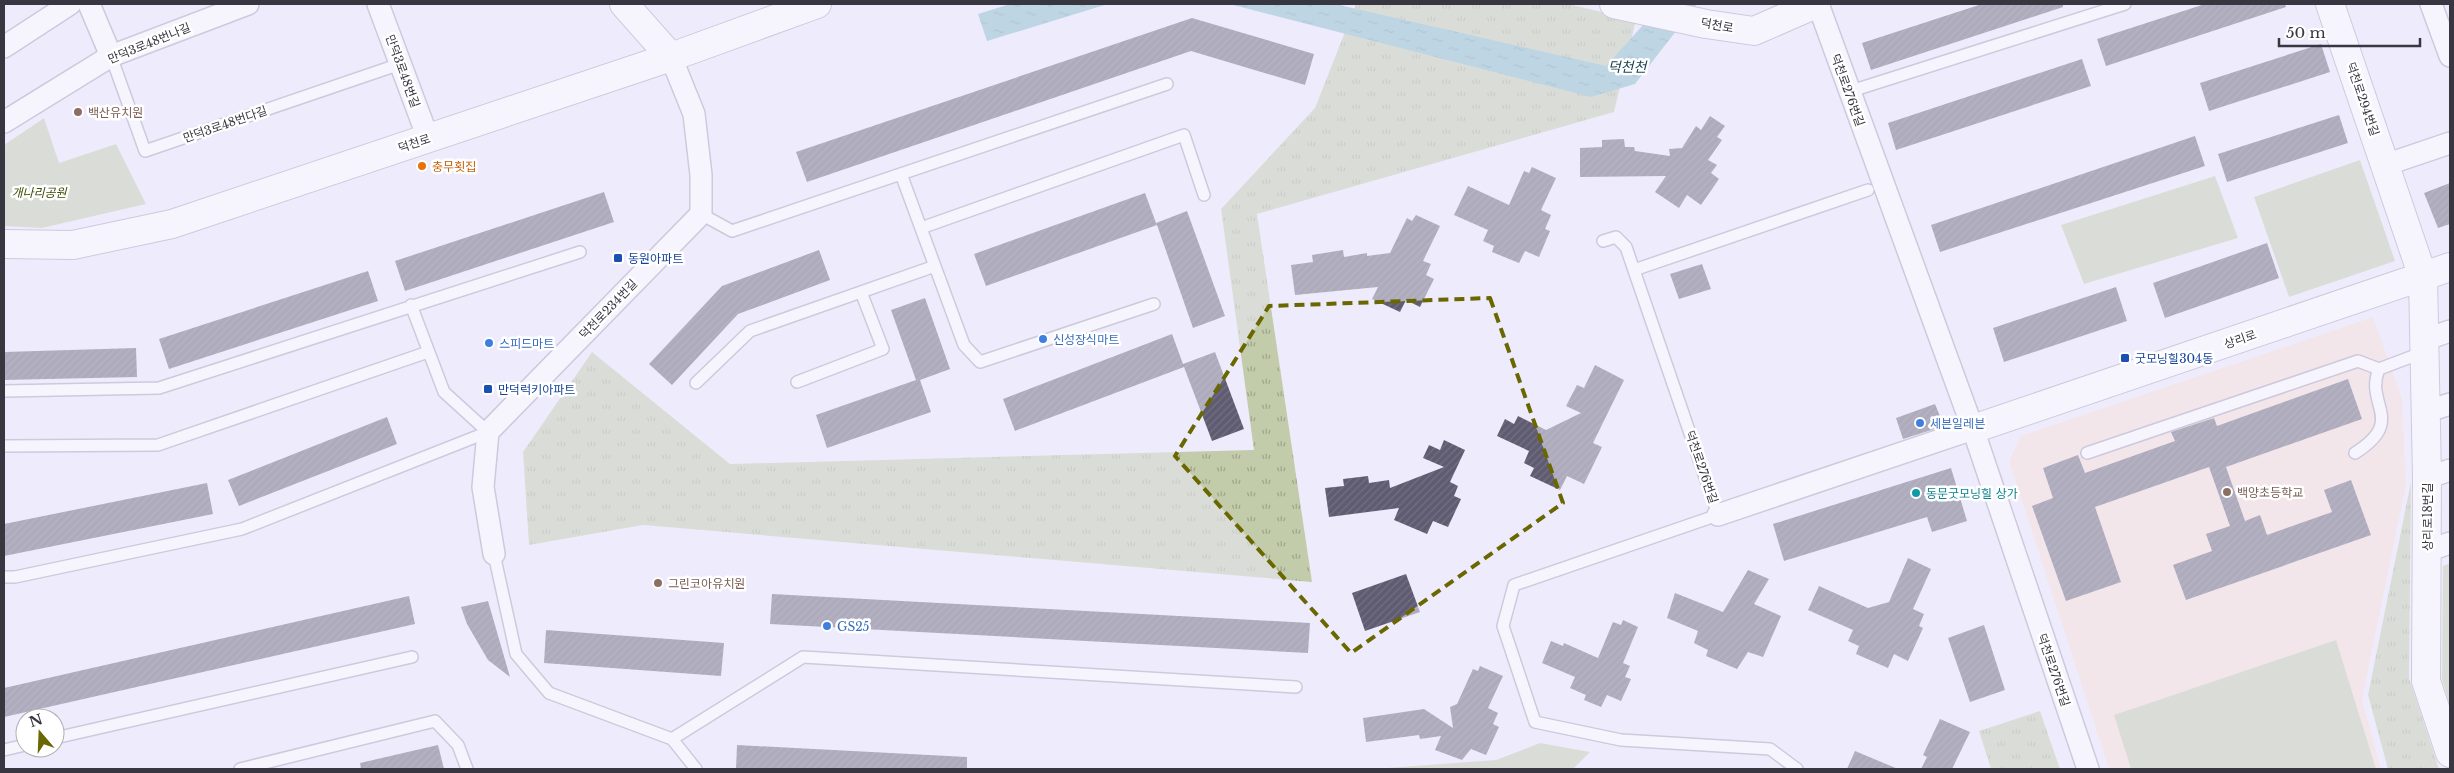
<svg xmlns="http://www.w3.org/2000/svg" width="2454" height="773" font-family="'Libre Baskerville','Noto Sans KR',serif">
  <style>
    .education { fill: #f7ded5 }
    .grass { fill: url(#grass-tufts) }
    .park { fill: #c2cbaa }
    .water { fill: url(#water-ripples) }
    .building { fill: url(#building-hatch) }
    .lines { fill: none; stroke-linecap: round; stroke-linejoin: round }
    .lane-casing { stroke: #a39fb7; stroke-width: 14 }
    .street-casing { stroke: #a39fb7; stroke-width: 24 }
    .secondary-casing { stroke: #a39fb7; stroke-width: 30 }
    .lane { stroke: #fff; stroke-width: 11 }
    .street { stroke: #fff; stroke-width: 21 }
    .secondary { stroke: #fff; stroke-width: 28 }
    .marked { fill: none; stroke: #6a6700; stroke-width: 4; stroke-dasharray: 10 6; stroke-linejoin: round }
    .education-dot { fill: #8d6e63; stroke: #fff; stroke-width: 2 }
    .food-dot { fill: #e8710a; stroke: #fff; stroke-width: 2 }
    .transit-dot { fill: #1a4fb4; stroke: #fff; stroke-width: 2 }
    .shop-dot { fill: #3f7fe0; stroke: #fff; stroke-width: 2 }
    .culture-dot { fill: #0f9aa8; stroke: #fff; stroke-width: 2 }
    .labels { text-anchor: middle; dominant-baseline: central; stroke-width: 5; stroke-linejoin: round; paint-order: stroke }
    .street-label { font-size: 12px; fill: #383641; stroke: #fff }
    .education-label { font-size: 12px; fill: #785e54; stroke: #fff; text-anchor: start }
    .food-label { font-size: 12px; fill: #c56008; stroke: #fff; text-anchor: start }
    .park-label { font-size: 12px; font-style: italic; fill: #404d07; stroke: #fff }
    .transit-label { font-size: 12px; fill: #164399; stroke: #fff; text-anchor: start }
    .shop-label { font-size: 12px; fill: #366cbe; stroke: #fff; text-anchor: start }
    .culture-label { font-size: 12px; fill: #0d838f; stroke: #fff; text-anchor: start }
    .water-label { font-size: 14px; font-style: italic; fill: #154350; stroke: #fff }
  </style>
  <defs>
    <pattern id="grass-tufts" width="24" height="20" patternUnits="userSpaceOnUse" patternTransform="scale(1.25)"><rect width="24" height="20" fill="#c2cbaa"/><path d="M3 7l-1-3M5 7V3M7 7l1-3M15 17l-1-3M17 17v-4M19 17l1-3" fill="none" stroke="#9fa68c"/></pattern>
    <pattern id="water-ripples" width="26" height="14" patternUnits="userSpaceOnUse" patternTransform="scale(1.25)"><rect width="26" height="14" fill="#83b8c8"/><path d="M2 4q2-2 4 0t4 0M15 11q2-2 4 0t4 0" fill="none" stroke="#6c96a4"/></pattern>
    <pattern id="building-hatch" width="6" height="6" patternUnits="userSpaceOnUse" patternTransform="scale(1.25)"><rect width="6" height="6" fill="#5f5b71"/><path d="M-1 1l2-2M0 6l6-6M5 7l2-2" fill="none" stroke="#737082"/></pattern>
  </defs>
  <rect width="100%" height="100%" fill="#eeecfc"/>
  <!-- education -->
  <path class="education" d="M2373,317L2402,398L2406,485L2362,699L2381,769H2109L2009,461L2021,436Z"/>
  <!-- grass -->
  <path class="grass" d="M1356,4H1568L1636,20L1614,112L1257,214L1312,582L643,525L529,545L523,452L592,352L730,464L1254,450L1221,209L1315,108Z
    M2411,482L2409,678L2439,769H2388L2368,695Z
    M2040,711L2060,769H1991L1979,731Z"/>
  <!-- park -->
  <path class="park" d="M44,118L59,163L116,144L146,204L42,228L4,226V145Z
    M2360,160L2395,261L2289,297L2254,197Z
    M2215,176L2238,238L2084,284L2061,225Z
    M2450,563V706L2442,679L2443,566Z
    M2336,640L2376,769H2131L2114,715Z
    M1540,743L1590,752L1573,769L1387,768L1496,760Z"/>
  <!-- water -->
  <path class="water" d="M1010,4H1108L987,41L978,14Z
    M1229,4H1335L1606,66L1662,4H1697L1635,84L1591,97Z"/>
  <!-- building -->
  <path class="building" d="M1982,4H2063V7L1871,70L1862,43Z
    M2205,4H2285L2286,7L2106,66L2097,39Z
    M1192,18L1314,54L1305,85L1191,51L807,182L796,152Z
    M2321,44L2330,72L2209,111L2200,83Z
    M2082,59L2091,86L1896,150L1888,123Z
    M2339,115L2348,143L2227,182L2218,154Z
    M1710,116L1725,126L1717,137L1722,140L1708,160L1717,165L1711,173L1719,179L1701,205L1687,195L1679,208L1655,192L1666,176L1580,177V148L1602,147V140L1624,139L1625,147H1634L1635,151L1670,156L1669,149L1682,148L1696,126L1701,130Z
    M2195,136L2205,166L1940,252L1931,225Z
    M1532,167L1556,178L1541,210L1551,215L1545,229L1550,231L1539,257L1525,251L1519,263L1492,252L1494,246L1483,241L1488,230L1454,215L1468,186L1509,205L1524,171L1529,173Z
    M2450,183V224L2438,228L2424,193Z
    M604,192L614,222L405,291L395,261Z
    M1145,193L1156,223L1187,211L1225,316L1193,328L1157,225L986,286L974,254Z
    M1416,215L1440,226L1423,261L1431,264L1426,275L1434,279L1420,307L1406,300L1400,312L1372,299L1378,287L1295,295L1291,265L1313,262L1312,255L1343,250L1344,257L1367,253V256L1390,253L1407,218L1412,221Z
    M2267,243L2279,278L2165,318L2153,283Z
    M819,250L830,280L738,314L672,385L649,364L722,286Z
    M1702,264L1711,289L1679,299L1670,274Z
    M368,271L378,301L169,369L159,339Z
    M2116,287L2127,321L2004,362L1993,328Z
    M925,298L950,369L920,380L931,412L827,448L816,415L916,380L891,310Z
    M1172,334L1183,364L1215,352L1244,429L1212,441L1184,367L1015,431L1003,399Z
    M136,348L137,377L4,380V352Z
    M1595,365L1624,380L1593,443L1602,447L1584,484L1567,476L1560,490L1530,476L1534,468L1524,463L1529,451L1497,436L1505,419L1514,424L1518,416L1546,430L1581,413L1566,406L1577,385L1584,388Z
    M2348,379L2362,419L2226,467L2245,521L2260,515L2267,535L2332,512L2324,490L2351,480L2371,535L2186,600L2173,565L2212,551L2206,534L2230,526L2209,467L2095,507L2121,582L2066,601L2032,506L2053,498L2043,468L2078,455L2085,473L2175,441L2171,432L2214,418L2217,426Z
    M1935,404L1944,426L1903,439L1896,418Z
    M387,417L397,444L239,506L228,480Z
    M1444,440L1465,450L1450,482L1458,486L1454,496L1461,499L1448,527L1433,521L1427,534L1394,520L1399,508L1329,517L1325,488L1344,486L1343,479L1368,476L1369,483L1389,480L1390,488L1444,467L1423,458L1429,445L1440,450Z
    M1951,468L1967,521L1932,532L1927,517L1784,561L1773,524Z
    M207,483L213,514L4,556V524Z
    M1908,558L1931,569L1913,609L1924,614L1919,626L1923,628L1908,661L1894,654L1888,668L1856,654L1859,646L1848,641L1853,630L1808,610L1819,586L1868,608L1889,602Z
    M1748,570L1769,579L1754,604L1781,616L1763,657L1748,652L1737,669L1706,656L1708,650L1694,643L1698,631L1667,618L1675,593L1723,612Z
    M1406,574L1420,612L1365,631L1352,593Z
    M772,594L1310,623L1308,653L770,624Z
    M409,596L415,624L4,717V688Z
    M488,601L510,677L488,660L467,624L461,607Z
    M1623,620L1638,627L1623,663L1630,666L1625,677L1631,679L1621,701L1607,695L1601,707L1584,700L1586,695L1570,688L1575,677L1542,663L1551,641L1563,646L1564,643L1598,658L1613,622L1621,625Z
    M1984,625L2005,690L1970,702L1948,638Z
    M546,630L724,643L721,676L544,663Z
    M1480,666L1503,676L1488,708L1498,713L1493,724L1499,727L1486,755L1471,749L1462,760L1435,750L1441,736L1420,739L1419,735L1366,742L1363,718L1424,709L1453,728L1450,707L1457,704L1473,669L1478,671Z
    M1940,719L1970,732L1952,769H1921L1927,757L1923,755Z
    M438,745L444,769H361L360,763Z
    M737,745L967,757V769H736Z
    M1855,751L1898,769H1847Z"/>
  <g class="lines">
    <!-- lane casing -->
    <g class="lane-casing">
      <path id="lane" d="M111,56L145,151L400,64
        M1848,92L2125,4
        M901,174L964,345L980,362L1154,304
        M701,214L732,231L1167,84
        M921,228L1184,135L1204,195
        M1603,241L1616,237L1626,247L1718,515L1514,585L1503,626L1535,722L1621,740L1770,749L1797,769
        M1634,270L1868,190
        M797,382L883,349L861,292
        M696,383L750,331L935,266
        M4,391L159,388L580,252
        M4,446L158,445L428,352
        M2087,453L2358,361L2379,369L2424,352
        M2355,453C2407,420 2364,405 2379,369
        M494,554L516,654L549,693L672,739L696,769
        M4,577H15L242,529L488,432L444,392L411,305
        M55,738L412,657
        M672,739L803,657L1296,687
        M4,750L25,745
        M240,769L435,721L458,745L467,769"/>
    </g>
    <!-- street casing -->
    <g class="street-casing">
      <path id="street" d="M89,4L111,56
        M378,4L428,138
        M1818,4L1973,429L2088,769
        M2431,4L2450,56
        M4,47L70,4
        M4,122L111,56L248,4
        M2385,165L2450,143
        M2424,340L2450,331
        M2425,412L2450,404
        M2427,478L2450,470
        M1718,515L1973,429
        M2427,551L2450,543
        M494,554L483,487L488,432L701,214V175L694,114L671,57"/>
    </g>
    <!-- secondary casing -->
    <g class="secondary-casing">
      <path id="secondary" d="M624,4L671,57
        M1614,4L1706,24L1754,31L1816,4
        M2330,4L2423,277L2427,478L2426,681L2450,753
        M4,244L73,245L172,224L671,57L817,4
        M1973,429L2450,267"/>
    </g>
    <!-- lane -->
    <use href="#lane" class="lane"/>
    <!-- street -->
    <use href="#street" class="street"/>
    <!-- secondary -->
    <use href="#secondary" class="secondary"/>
  </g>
  <!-- marked area -->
  <path d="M0 0H2454V773H0ZM1490,298L1563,503L1351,653L1175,456L1269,306Z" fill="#eeecfc" fill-opacity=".55" fill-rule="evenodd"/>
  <path class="marked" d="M1490,298L1563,503L1351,653L1175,456L1269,306Z"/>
  <!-- markers -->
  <g class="education-dot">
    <circle cx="78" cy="112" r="5"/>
    <circle cx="2227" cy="492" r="5"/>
    <circle cx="658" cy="583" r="5"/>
  </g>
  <circle class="food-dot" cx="422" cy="166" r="5"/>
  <g class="transit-dot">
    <rect x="613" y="253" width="10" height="10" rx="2.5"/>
    <rect x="2120" y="353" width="10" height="10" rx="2.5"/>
    <rect x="483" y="384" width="10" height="10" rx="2.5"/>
  </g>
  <g class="shop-dot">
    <circle cx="1043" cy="339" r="5"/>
    <circle cx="489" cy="343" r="5"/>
    <circle cx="1920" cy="423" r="5"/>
    <circle cx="827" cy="626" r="5"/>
  </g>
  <circle class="culture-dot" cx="1916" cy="493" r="5"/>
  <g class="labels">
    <!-- street labels -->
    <g class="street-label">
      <text transform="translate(1717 25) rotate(10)">덕천로</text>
      <text transform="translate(149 43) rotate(-22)">만덕3로48번나길</text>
      <text transform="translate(403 71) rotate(70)">만덕3로48번길</text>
      <text transform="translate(1848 90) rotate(70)">덕천로276번길</text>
      <text transform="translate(2363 99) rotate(71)">덕천로294번길</text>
      <text transform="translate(225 124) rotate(-19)">만덕3로48번다길</text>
      <text transform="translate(414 143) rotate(-18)">덕천로</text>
      <text transform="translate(608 309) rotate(-46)">덕천로234번길</text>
      <text transform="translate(2240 339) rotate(-19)">상리로</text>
      <text transform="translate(1702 467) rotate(71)">덕천로276번길</text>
      <text transform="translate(2427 517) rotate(-90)">상리로18번길</text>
      <text transform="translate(2054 670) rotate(71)">덕천로276번길</text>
    </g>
    <!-- education labels -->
    <g class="education-label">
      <text x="88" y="112">백산유치원</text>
      <text x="2237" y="492">백양초등학교</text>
      <text x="668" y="583">그린코아유치원</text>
    </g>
    <!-- food labels -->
    <g class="food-label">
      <text x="432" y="166">충무횟집</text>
    </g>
    <!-- park labels -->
    <g class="park-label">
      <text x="39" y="192">개나리공원</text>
    </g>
    <!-- transit labels -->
    <g class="transit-label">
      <text x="628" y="258">동원아파트</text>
      <text x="2135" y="358">굿모닝힐304동</text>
      <text x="498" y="389">만덕럭키아파트</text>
    </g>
    <!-- shop labels -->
    <g class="shop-label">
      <text x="1053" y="339">신성장식마트</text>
      <text x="499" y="343">스피드마트</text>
      <text x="1930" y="423">세븐일레븐</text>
      <text x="837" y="626">GS25</text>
    </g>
    <!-- culture labels -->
    <g class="culture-label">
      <text x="1926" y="493">동문굿모닝힐 상가</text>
    </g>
    <!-- water labels -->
    <g class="water-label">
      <text x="1627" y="67">덕천천</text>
    </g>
  </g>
  <!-- border -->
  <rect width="2454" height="773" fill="none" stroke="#383641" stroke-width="10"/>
  <!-- north arrow -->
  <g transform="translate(40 733) rotate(341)"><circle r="24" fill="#ffffff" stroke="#afafb3"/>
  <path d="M0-4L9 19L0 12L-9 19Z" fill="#6a6700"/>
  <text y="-8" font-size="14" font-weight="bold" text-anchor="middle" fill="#383641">N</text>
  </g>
  <!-- scale -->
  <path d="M2279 38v8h141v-8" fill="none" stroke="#383641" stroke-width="2.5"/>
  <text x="2286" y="38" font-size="15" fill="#383641" stroke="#ffffff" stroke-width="4" paint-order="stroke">50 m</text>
</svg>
